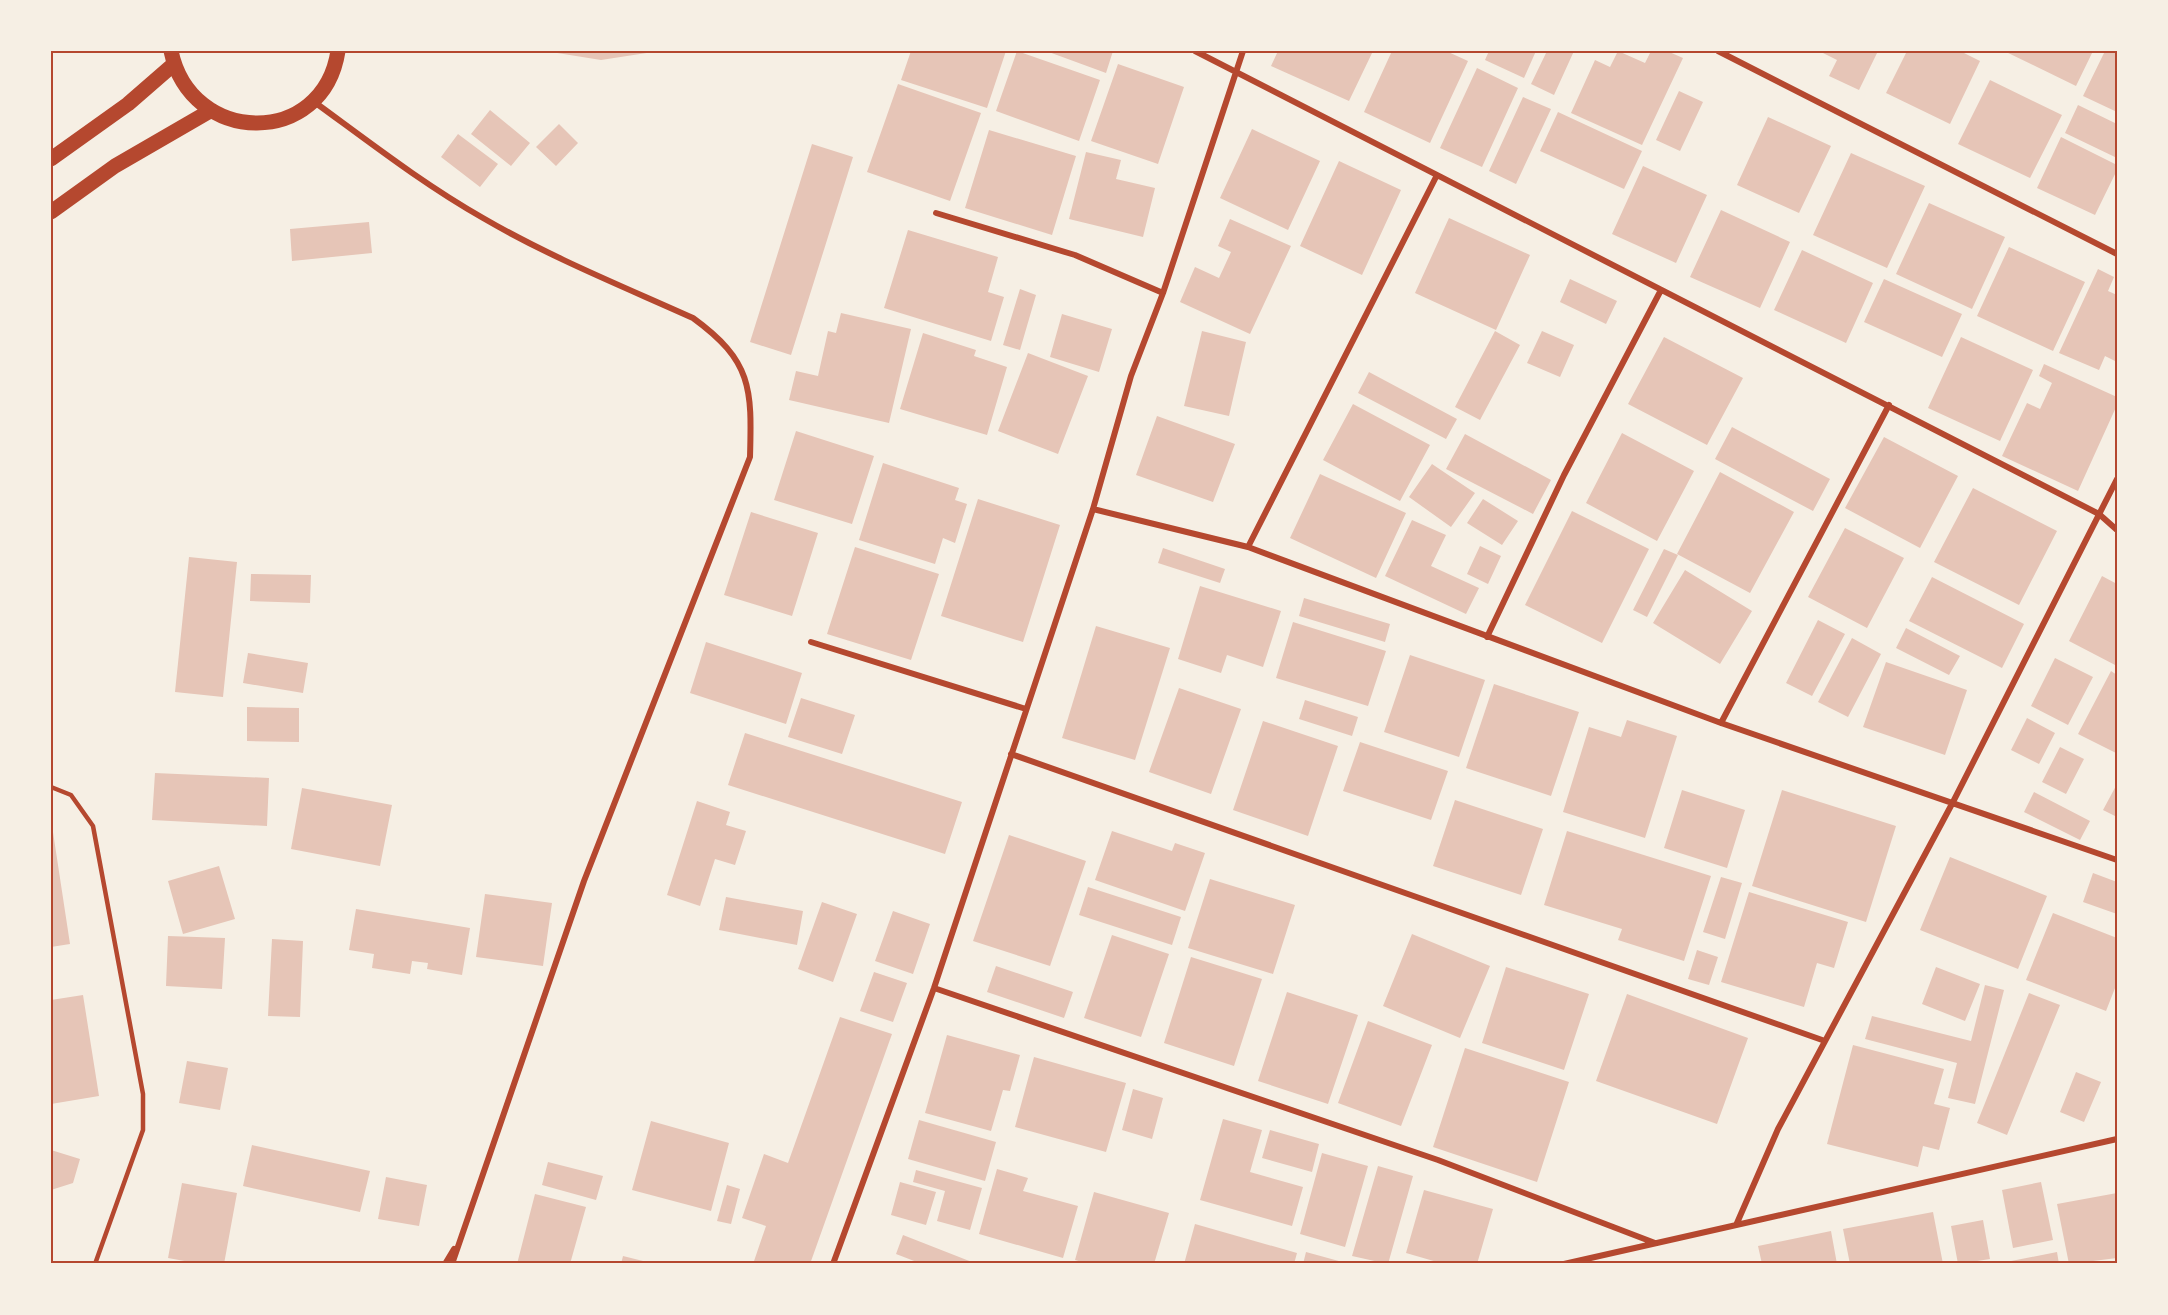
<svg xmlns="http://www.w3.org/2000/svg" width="2168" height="1315" font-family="'IBM Plex Serif',serif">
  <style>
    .building { fill: #e6c5b7 }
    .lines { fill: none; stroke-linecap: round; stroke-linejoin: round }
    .service { stroke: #b5482f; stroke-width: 4.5 }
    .minor { stroke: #b5482f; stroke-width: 6 }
    .primary { stroke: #b5482f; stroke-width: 15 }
    .neatline { fill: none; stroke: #b5482f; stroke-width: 2 }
  </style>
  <rect width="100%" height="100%" fill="#f6efe4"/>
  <!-- building -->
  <path class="building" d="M911,51H1006L987,108L901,80Z
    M1017,51L1100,80L1079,141L996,111Z
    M1046,51H1113L1106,73Z
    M1278,51H1373L1349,101L1271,66Z
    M1392,51H1446L1468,61L1430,143L1364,112Z
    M1489,51H1536L1524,78L1485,60Z
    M1547,51H1574L1554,95L1531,84Z
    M1618,51L1645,63L1651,51H1667L1683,58L1642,145L1571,113L1595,60L1610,67Z
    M1819,51H1878L1859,90L1829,76L1837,60Z
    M1907,51H1960L1980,61L1950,124L1886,93Z
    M2004,51H2093L2076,86Z
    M2105,51H2117V112L2083,96Z
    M551,52V51L653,52L601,60Z
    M1118,64L1184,87L1158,164L1091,141Z
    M1477,68L1518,88L1482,167L1440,148Z
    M1990,80L2062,115L2030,178L1958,144Z
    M898,84L981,113L950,201L867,172Z
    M1679,91L1703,102L1680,151L1656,140Z
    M1523,97L1551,109L1516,184L1489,171Z
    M2078,105L2117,124V158L2065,133Z
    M490,110L530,143L511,166L471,134Z
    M1558,112L1642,151L1624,189L1540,151Z
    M1768,117L1831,146L1799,213L1737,185Z
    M559,124L578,143L556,166L536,147Z
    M1252,129L1320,161L1288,230L1220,198Z
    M989,130L1076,156L1052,235L965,208Z
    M458,134L498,164L480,187L441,157Z
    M2061,137L2117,165V170L2095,215L2037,188Z
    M812,144L853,157L791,355L750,342Z
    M1086,152L1121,160L1116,179L1155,188L1143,237L1069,219Z
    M1851,153L1925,186L1887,268L1813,235Z
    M1339,161L1401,190L1362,275L1300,246Z
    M1643,166L1707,195L1676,263L1612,234Z
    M1929,203L2005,237L1972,309L1896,274Z
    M1721,210L1790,242L1760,308L1690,277Z
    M1449,218L1530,255L1496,330L1415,293Z
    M1230,219L1291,246L1250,334L1180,302L1195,267L1219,278L1231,252L1218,246Z
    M369,222L372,253L292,261L290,229Z
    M908,230L998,257L988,292L1004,297L991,341L884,308Z
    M2009,247L2085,282L2053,351L1977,316Z
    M1802,250L1873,283L1846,343L1774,310Z
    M2098,269L2114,277L2108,291L2117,295V362L2105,356L2099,370L2059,353Z
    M1570,279L1617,301L1606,324L1560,302Z
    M1884,279L1962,314L1942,357L1864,322Z
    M1020,289L1036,295L1020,350L1003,345Z
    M841,313L911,329L889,423L789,400L796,371L818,376L828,331L836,333Z
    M1062,314L1112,329L1099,372L1050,357Z
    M1202,331L1246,342L1229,416L1184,406Z
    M1495,331L1520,345L1480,420L1455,407Z
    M1542,331L1574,345L1560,377L1527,363Z
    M923,333L976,350L974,356L1007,367L987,435L900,409Z
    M1664,337L1743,378L1707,445L1628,404Z
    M1961,337L2033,370L2000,441L1928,408Z
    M1028,353L1088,376L1058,454L998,431Z
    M2044,364L2117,397V405L2078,491L2002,456L2027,403L2040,409L2052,383L2039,376Z
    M1369,372L1457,419L1446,439L1358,393Z
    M1353,404L1430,445L1400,501L1323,460Z
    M1157,416L1235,444L1213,502L1136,475Z
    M1732,427L1830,479L1813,511L1715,459Z
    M796,431L874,456L852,524L774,500Z
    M1622,433L1694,471L1657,541L1586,503Z
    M1465,434L1551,480L1533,514L1446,469Z
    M1884,437L1958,476L1920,548L1845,508Z
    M883,463L959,488L955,500L967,504L955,543L943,538L935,564L859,540Z
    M1432,464L1475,493L1451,527L1409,497Z
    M1720,472L1794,512L1750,593L1677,554Z
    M1320,474L1406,513L1376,578L1290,538Z
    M1973,488L2057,531L2019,605L1934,562Z
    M978,499L1060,525L1023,642L941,616Z
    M1483,499L1518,521L1502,545L1467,523Z
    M1572,511L1649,549L1602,643L1525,605Z
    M751,512L818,533L792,616L724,595Z
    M1412,520L1446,535L1431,566L1479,588L1466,614L1385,576Z
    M1845,528L1904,558L1867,628L1808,597Z
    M1480,546L1501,556L1488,584L1467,574Z
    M855,547L939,574L911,660L827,634Z
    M1163,548L1225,569L1220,583L1158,563Z
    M1664,549L1678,555L1647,617L1633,610Z
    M189,557L237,562L223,697L175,692Z
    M1685,570L1752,611L1720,664L1653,623Z
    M251,574L311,575L310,603L250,601Z
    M2102,576L2117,584V666L2069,641Z
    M1932,577L2024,624L2002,668L1909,621Z
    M1200,586L1281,611L1263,667L1227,655L1221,673L1178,659Z
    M1304,598L1390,624L1385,642L1299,616Z
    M1818,620L1845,634L1812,696L1786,683Z
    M1293,622L1386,651L1368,706L1276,678Z
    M1096,626L1170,648L1135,760L1062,738Z
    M1906,628L1960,656L1949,675L1896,648Z
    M1852,638L1881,654L1848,717L1818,702Z
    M706,642L802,673L786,724L690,693Z
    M248,653L308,663L303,693L243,683Z
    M1410,655L1485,680L1459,757L1384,732Z
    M2055,658L2093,677L2068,725L2031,706Z
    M1886,662L1967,690L1945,755L1863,727Z
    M2111,671L2117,675L2116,753L2078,734Z
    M1494,684L1579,712L1551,796L1466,768Z
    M1179,688L1241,709L1211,794L1149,772Z
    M801,698L855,715L842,754L788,737Z
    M1305,700L1358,717L1352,736L1299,719Z
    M247,707L299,708V742L247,741Z
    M2027,718L2055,733L2039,764L2011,750Z
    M1627,720L1677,736L1645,838L1563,812L1589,727L1621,737Z
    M1263,721L1338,746L1308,836L1233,810Z
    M745,733L962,802L945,854L728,785Z
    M1360,742L1448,771L1431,820L1343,791Z
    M2060,747L2084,759L2066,794L2042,782Z
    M155,773L269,778L267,826L152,820Z
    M2117,784V817L2103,810Z
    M302,788L392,805L380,866L291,849Z
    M1682,790L1745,810L1727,868L1664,848Z
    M1782,790L1896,826L1866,922L1752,886Z
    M2034,792L2090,821L2080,840L2024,812Z
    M1455,800L1543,829L1521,895L1433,866Z
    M697,801L730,812L726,825L746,831L735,865L715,859L700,906L667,895Z
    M51,819L70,944L51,947Z
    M1112,831L1172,851L1175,843L1205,853L1185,911L1095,880Z
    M1567,831L1711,876L1684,961L1618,940L1622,929L1544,905Z
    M1009,835L1086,861L1050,966L973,941Z
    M1950,857L2047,896L2018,969L1920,930Z
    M219,866L235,919L183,934L168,881Z
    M2093,873L2117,882V914L2083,902Z
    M1721,877L1742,883L1725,939L1703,932Z
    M1210,879L1295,905L1273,974L1188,948Z
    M1088,887L1181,917L1172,945L1079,915Z
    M1749,892L1848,922L1834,968L1817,963L1804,1007L1721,982Z
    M485,894L552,903L543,966L476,957Z
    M726,897L803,911L797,945L719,930Z
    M822,902L857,914L833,982L798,969Z
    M356,909L470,928L462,975L427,969L428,963L412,961L410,974L372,968L374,954L349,950Z
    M893,911L930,924L913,974L875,961Z
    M2053,913L2117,938V983L2106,1011L2026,980Z
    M1412,934L1490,966L1460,1038L1383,1006Z
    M1112,935L1169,954L1141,1037L1084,1018Z
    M168,936L225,938L222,989L166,986Z
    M272,939L303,941L300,1017L268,1016Z
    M1697,950L1718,957L1709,985L1688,979Z
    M1191,957L1262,979L1234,1066L1164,1043Z
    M996,966L1073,992L1064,1018L987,992Z
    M1506,967L1589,994L1564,1070L1482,1043Z
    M1936,967L1980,984L1965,1021L1922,1004Z
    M874,972L907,983L893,1022L860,1011Z
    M1985,985L2004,990L1975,1104L1948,1098L1957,1063L1865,1039L1872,1016L1971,1041Z
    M1287,992L1358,1015L1328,1104L1258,1081Z
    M2029,993L2060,1005L2007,1135L1977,1123Z
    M1627,994L1748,1038L1717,1124L1596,1081Z
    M83,995L99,1096L51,1104V1000Z
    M840,1017L892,1034L810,1264H753L766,1226L742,1218L764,1154L788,1163Z
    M1368,1021L1432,1045L1401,1126L1338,1103Z
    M947,1035L1020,1055L1010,1091L1003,1090L991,1131L925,1113Z
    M1853,1045L1944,1069L1934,1104L1950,1108L1939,1150L1923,1146L1918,1167L1827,1144Z
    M1465,1048L1569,1082L1537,1182L1433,1147Z
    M1034,1057L1126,1083L1106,1152L1015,1127Z
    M187,1061L228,1068L220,1110L179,1103Z
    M2076,1072L2101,1082L2084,1122L2060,1112Z
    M1133,1089L1163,1098L1152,1139L1122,1130Z
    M1223,1119L1262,1130L1250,1172L1303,1187L1292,1226L1200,1200Z
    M919,1120L996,1142L985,1181L908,1159Z
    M651,1121L729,1143L711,1211L632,1190Z
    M1270,1130L1319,1144L1312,1172L1262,1158Z
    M252,1145L370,1171L360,1212L243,1186Z
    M51,1150L80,1159L73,1183L51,1190Z
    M1322,1153L1368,1166L1345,1247L1300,1234Z
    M548,1162L603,1176L596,1200L542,1185Z
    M1378,1166L1413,1176L1388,1264L1352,1256Z
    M997,1169L1028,1178L1023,1191L1078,1206L1063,1258L979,1234Z
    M916,1170L982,1188L970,1230L937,1221L945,1191L913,1182Z
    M386,1177L427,1185L419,1226L378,1219Z
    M900,1182L936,1192L926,1225L891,1215Z
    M2041,1182L2053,1240L2013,1248L2002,1190Z
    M182,1183L237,1193L224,1264H201L168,1258Z
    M727,1185L740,1189L731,1224L717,1221Z
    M1424,1190L1493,1209L1477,1264H1444L1406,1253Z
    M1094,1192L1169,1213L1154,1264H1089L1075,1260Z
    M2117,1193V1258L2069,1264L2057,1204Z
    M535,1194L586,1207L570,1264H517Z
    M1933,1212L1943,1264H1850L1843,1229Z
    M1983,1220L1990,1259L1958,1264L1951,1226Z
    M1195,1224L1297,1253L1294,1264H1184Z
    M1831,1231L1837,1264H1762L1758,1246Z
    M903,1235L977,1264H922L896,1254Z
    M1306,1252L1346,1263V1264H1303Z
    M2057,1252L2059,1264H2001V1263Z
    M623,1256L651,1263V1264H621Z"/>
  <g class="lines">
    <!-- service -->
    <path class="service" d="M51,787L71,795L93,826L143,1094V1130L95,1264"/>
    <!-- minor -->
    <path class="minor" d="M1195,51L2099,514L2117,530
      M1718,51L2117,254
      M313,101C368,141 423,184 483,218C550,257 622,286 693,318C752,361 752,388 750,457L584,881L452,1264
      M936,213L1075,255L1163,293
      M1093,509L1248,547L1721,723L2117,860
      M1248,547L1437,175
      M1487,637L1564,475L1661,290
      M811,642L1026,709
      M1721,723L1889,405
      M1011,754L1825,1041
      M934,988L1438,1160L1655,1243
      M1737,1223L1778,1129L1953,802L2117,479
      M445,1264L454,1249
      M833,1264L934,988L1093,509L1131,376L1163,293L1243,51
      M1564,1264L2117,1139"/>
    <!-- primary -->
    <path class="primary" d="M171,51C191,146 323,148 338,51
      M51,159L128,104L174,64
      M51,212L115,166L210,111"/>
  </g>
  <!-- border -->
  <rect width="2168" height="1315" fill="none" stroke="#f6efe4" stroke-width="105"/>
  <rect x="52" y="52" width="2064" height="1210" class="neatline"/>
</svg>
